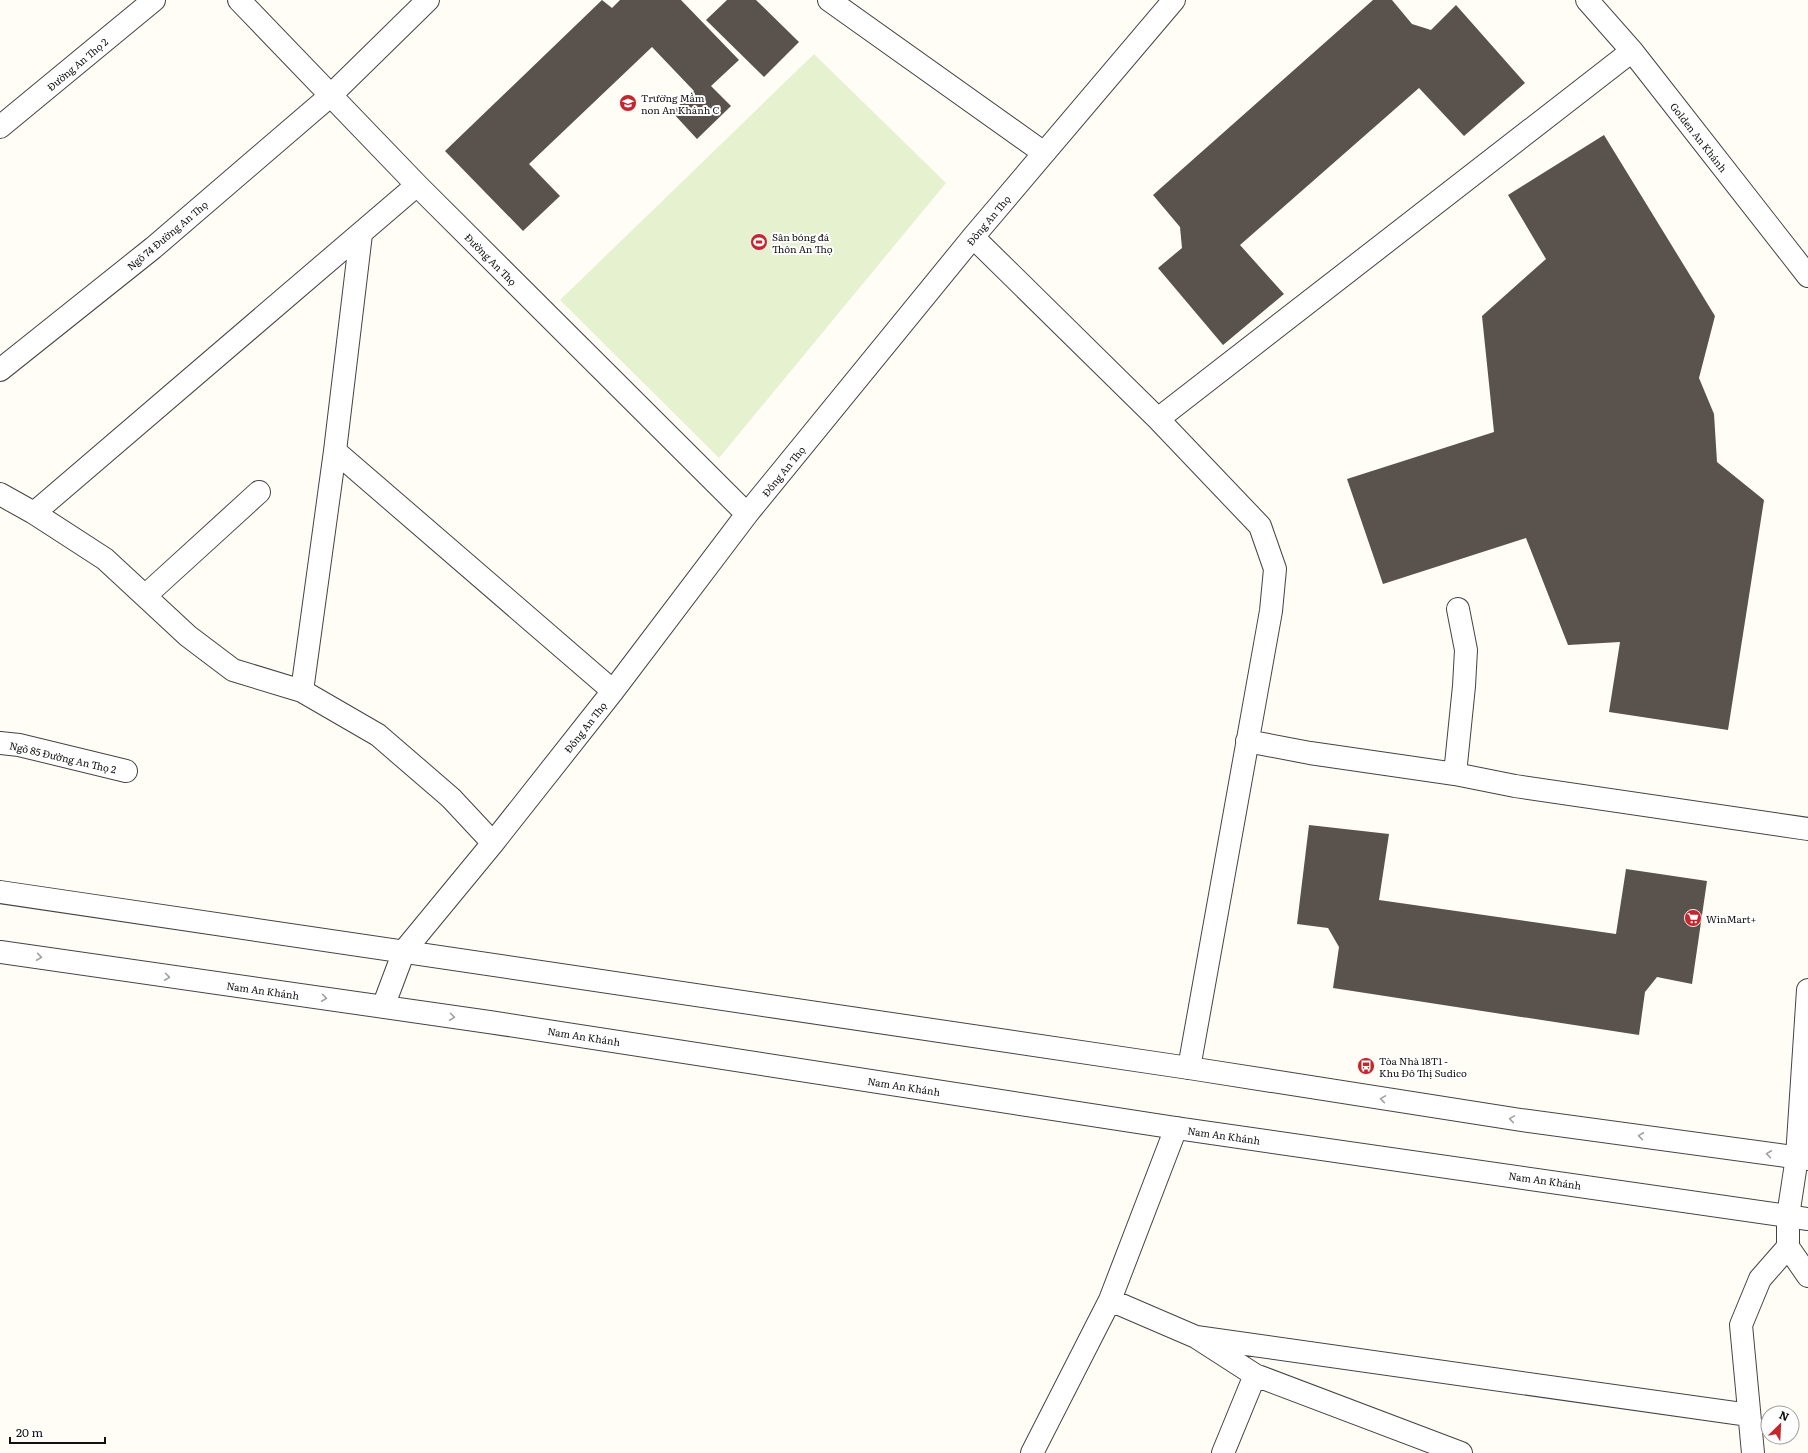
<svg xmlns="http://www.w3.org/2000/svg" width="1808" height="1453" font-family="Literata,serif">
  <style>
    .pitch { fill: #e6f2cf }
    .building { fill: #5a524d }
    .lines { fill: none; stroke-linecap: round; stroke-linejoin: round }
    .minor-casing { stroke: #444; stroke-width: 24 }
    .tertiary-casing { stroke: #444; stroke-width: 24 }
    .minor { stroke: #fff; stroke-width: 22 }
    .tertiary { stroke: #fff; stroke-width: 22 }
    .oneway { stroke: #a0a0a0 }
    .labels { text-anchor: middle; dominant-baseline: central; stroke-width: 4; stroke-linejoin: round; paint-order: stroke }
    .street-label { font-size: 10px; fill: #111; stroke: #fff }
    .poi-label { font-size: 10px; fill: #111; stroke: #fff; text-anchor: start }
  </style>
  <rect width="100%" height="100%" fill="#fffdf5"/>
  <!-- pitch -->
  <path class="pitch" d="M814,54L946,183L719,458L560,300Z"/>
  <!-- building -->
  <path class="building" d="M602,0L612,8L620,0H681L739,60L711,86L731,106L697,139L672,112L694,91L652,47L529,164L560,196L523,231L445,151Z
    M727,0H756L799,42L764,77L706,20Z
    M1373,0H1392L1412,24L1431,30L1456,5L1525,83L1464,136L1419,88L1240,245L1284,294L1223,345L1158,268L1182,248L1180,227L1153,195Z
    M1604,135L1715,316L1699,378L1714,414L1717,462L1764,500L1728,730L1609,712L1620,642L1568,645L1526,538L1383,584L1347,479L1494,432L1482,316L1546,259L1508,195Z
    M1309,825L1389,834L1379,900L1616,934L1626,869L1707,881L1692,984L1657,977L1645,992L1639,1035L1333,988L1339,947L1328,928L1297,924Z"/>
  <g class="lines">
    <!-- minor casing -->
    <g class="minor-casing">
      <path id="minor" d="M239,0L417,185L747,514
        M829,0L1044,153
        M1587,0L1632,51L1808,276
        M0,127L154,0
        M973,237L1158,419L1260,526L1275,569L1271,611L1189,1068
        M0,370L153,248L330,96L428,0
        M1158,419L1632,51
        M335,451L613,691
        M0,494L34,513L105,559L188,636L233,670L302,691L378,735L451,798L493,843
        M34,513L417,185
        M145,596L259,492
        M302,691L335,451L361,234
        M1247,741L1310,753L1455,774L1515,786L1808,829
        M0,743L19,745L126,771
        M1455,774L1464,686L1466,650L1458,609
        M404,951L493,843L613,691L747,514L973,237L1174,0
        M1808,990L1797,1157L1788,1216V1247L1808,1276
        M1110,1300L1196,1337L1255,1375L1461,1453
        M1196,1337L1749,1415
        M1032,1453L1110,1300L1176,1128
        M1223,1453L1255,1375
        M1753,1453L1741,1325L1760,1279L1788,1247"/>
    </g>
    <!-- tertiary casing -->
    <g class="tertiary-casing">
      <path id="tertiary" d="M0,892L1189,1068L1521,1120L1808,1159
        M0,952L489,1022L1176,1128L1808,1219
        M383,1007L404,951"/>
    </g>
    <!-- minor -->
    <use href="#minor" class="minor"/>
    <!-- tertiary -->
    <use href="#tertiary" class="tertiary"/>
  </g>
  <!-- one-way arrows -->
  <defs><path id="oneway-chevron" d="M-2-3.5L2.5 0L-2 3.5" fill="none" stroke-width="1.6" stroke-linecap="round" stroke-linejoin="round"/></defs>
  <g class="oneway">
    <use href="#oneway-chevron" transform="translate(39 957) rotate(8)"/>
    <use href="#oneway-chevron" transform="translate(167 977) rotate(8)"/>
    <use href="#oneway-chevron" transform="translate(324 998) rotate(8)"/>
    <use href="#oneway-chevron" transform="translate(452 1017) rotate(8)"/>
    <use href="#oneway-chevron" transform="translate(1383 1099) rotate(-171)"/>
    <use href="#oneway-chevron" transform="translate(1512 1119) rotate(-171)"/>
    <use href="#oneway-chevron" transform="translate(1641 1136) rotate(-172)"/>
    <use href="#oneway-chevron" transform="translate(1769 1154) rotate(-172)"/>
  </g>
  <!-- icons -->
  <defs>
    <g id="school-disc" transform="scale(0.9)"><circle r="9.5" fill="#c4262e" stroke="#fff"/><path d="M0-5L7-2L0 1L-7-2ZM-4 1L0 2.5L4 1V4Q0 6-4 4Z" fill="#fff"/></g>
    <g id="stadium-disc" transform="scale(0.9)"><circle r="9.5" fill="#c4262e" stroke="#fff"/><path d="M0-5a6.5 5 0 1 0 0 10a6.5 5 0 1 0 0-10ZM-3.5-1.8h7v3.6h-7Z" fill="#fff"/></g>
    <g id="supermarket-disc" transform="scale(0.9)"><circle r="9.5" fill="#c4262e" stroke="#fff"/><path d="M-6-5.5h2.5l.6 2H6L4.5 2H-2.5L-4.4-4H-6ZM-1.5 3.2a1.3 1.3 0 1 0 .1 0ZM3 3.2a1.3 1.3 0 1 0 .1 0Z" fill="#fff"/></g>
    <g id="bus-disc" transform="scale(0.9)"><circle r="9.5" fill="#c4262e" stroke="#fff"/><path d="M-5-6H5V4H4V6H2V4H-2V6H-4V4H-5ZM-3.5-4V0h7V-4ZM-3.5 1.2v1.5H-2V1.2ZM2 1.2v1.5H3.5V1.2Z" fill="#fff"/></g>
  </defs>
  <g fill-rule="evenodd">
    <use href="#school-disc" x="628" y="103"/>
    <use href="#stadium-disc" x="759" y="242"/>
    <use href="#supermarket-disc" x="1693" y="918"/>
    <use href="#bus-disc" x="1366" y="1066"/>
  </g>
  <g class="labels">
    <!-- street labels -->
    <g class="street-label">
      <text transform="translate(77 64) rotate(-40)">Đường An Thọ 2</text>
      <text transform="translate(1699 137) rotate(52)">Golden An Khánh</text>
      <text transform="translate(988 220) rotate(-50)">Đông An Thọ</text>
      <text transform="translate(167 235) rotate(-40)">Ngõ 74 Đường An Thọ</text>
      <text transform="translate(491 259) rotate(45)">Đường An Thọ</text>
      <text transform="translate(783 471) rotate(-51)">Đông An Thọ</text>
      <text transform="translate(585 727) rotate(-52)">Đông An Thọ</text>
      <text transform="translate(63 757) rotate(13)">Ngõ 85 Đường An Thọ 2</text>
      <text transform="translate(263 990) rotate(8)">Nam An Khánh</text>
      <text transform="translate(584 1036) rotate(9)">Nam An Khánh</text>
      <text transform="translate(904 1086) rotate(9)">Nam An Khánh</text>
      <text transform="translate(1224 1135) rotate(8)">Nam An Khánh</text>
      <text transform="translate(1545 1180) rotate(8)">Nam An Khánh</text>
    </g>
    <!-- poi labels -->
    <g class="poi-label">
      <text x="641" y="97">Trường Mầm<tspan x="641" dy="12">non An Khánh C</tspan></text>
      <text x="772" y="236">Sân bóng đá<tspan x="772" dy="12">Thôn An Thọ</tspan></text>
      <text x="1706" y="918">WinMart+</text>
      <text x="1379" y="1060">Tòa Nhà 18T1 -<tspan x="1379" dy="12">Khu Đô Thị Sudico</tspan></text>
    </g>
  </g>
  <!-- north arrow -->
  <g transform="translate(1780 1425) rotate(24)"><circle r="19" fill="#ffffff" stroke="#a0a0a0"/>
  <path d="M0-3L7 15L0 10L-7 15Z" fill="#c4262e"/>
  <text y="-6" font-size="11" font-weight="bold" text-anchor="middle" fill="#111111">N</text>
  </g>
  <!-- scale -->
  <path d="M10 1437v6h95v-6" fill="none" stroke="#111111" stroke-width="2"/>
  <text x="16" y="1437" font-size="12" fill="#111111" stroke="#ffffff" stroke-width="3" paint-order="stroke">20 m</text>
</svg>
